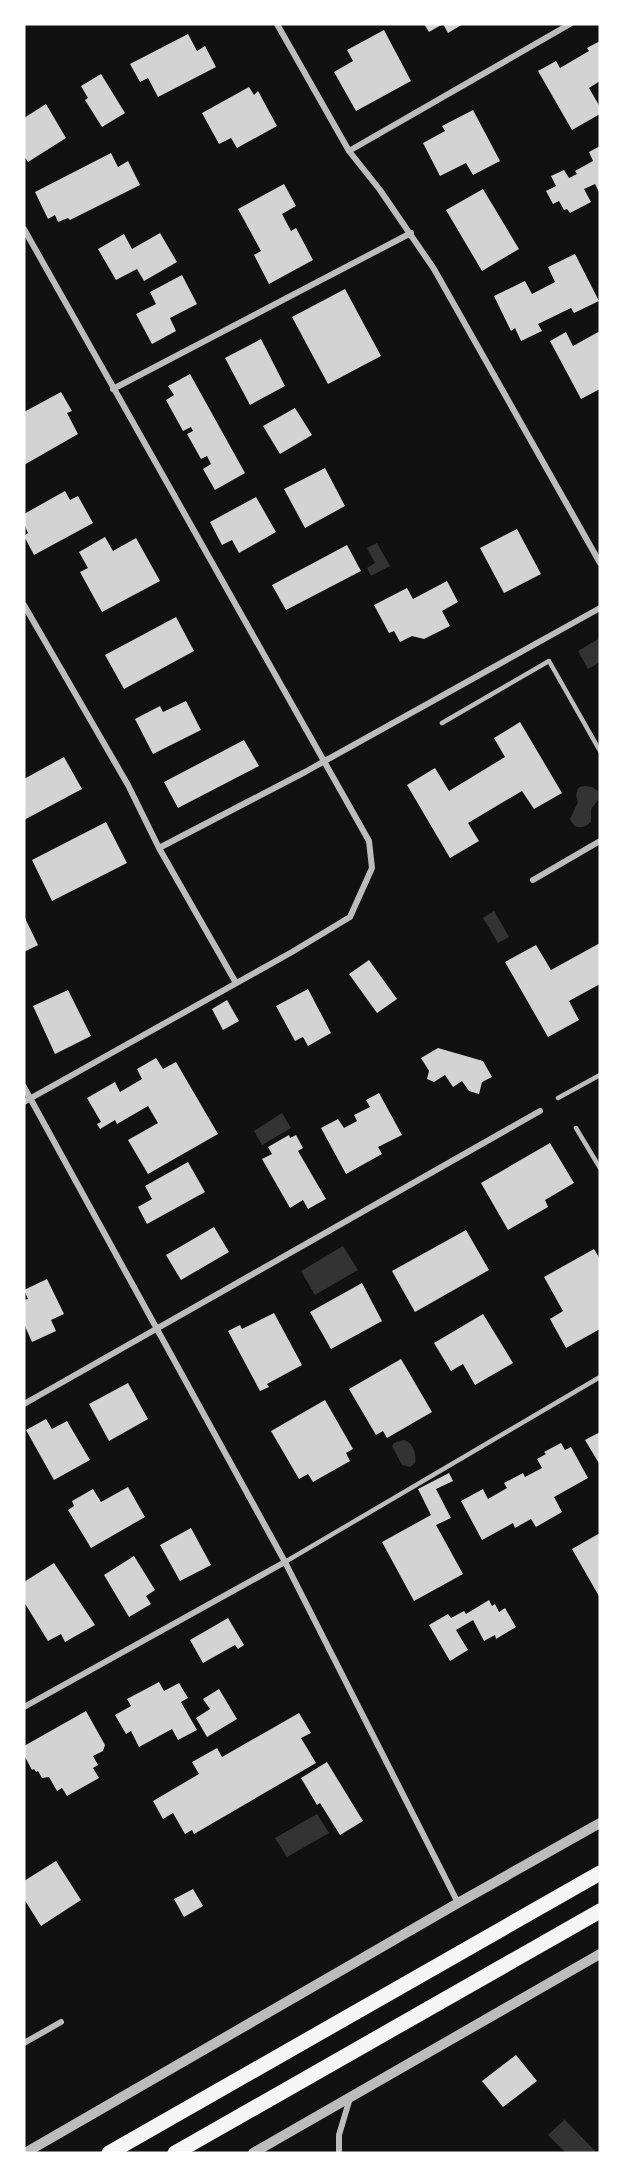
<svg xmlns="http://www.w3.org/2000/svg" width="624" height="2177" font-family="'Zilla Slab',serif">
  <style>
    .water { fill: #333 }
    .building { fill: #d3d3d3 }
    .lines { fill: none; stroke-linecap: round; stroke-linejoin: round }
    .service { stroke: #bcbcbc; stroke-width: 4.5 }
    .minor { stroke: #bcbcbc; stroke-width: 6 }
    .tertiary { stroke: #bcbcbc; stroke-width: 10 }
    .primary { stroke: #f5f5f5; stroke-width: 15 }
  </style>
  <rect width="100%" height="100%" fill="#111"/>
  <!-- water -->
  <path class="water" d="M377,543L390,566L371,576L367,568L375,563L367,548Z
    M600,638V662L588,669L578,651Z
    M583,786L592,787L598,791V800L591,809V822C582,830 574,829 570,819L578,802L576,796L578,788Z
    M494,911L509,937L498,943L483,918Z
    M282,1113L291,1128L262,1145L254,1131Z
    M343,1246L358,1270L315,1295L301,1271Z
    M404,1440C414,1443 416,1454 415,1463L410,1467L402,1465L392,1446L394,1443Z
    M317,1814L329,1833L287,1857L275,1838Z
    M565,2119V2120L597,2153H566L548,2135Z"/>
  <!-- building -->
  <path class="building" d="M424,24H463L448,33L443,24L429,32Z
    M384,30L411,81L356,111L334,72L353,61L347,50Z
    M188,34L197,51L205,46L216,67L158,97L148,78L140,82L130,64Z
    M600,41V81L589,88L600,107V114L572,130L538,71L556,61L560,68L589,51L587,48Z
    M101,74L125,113L102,127L85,100L88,98L81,86Z
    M249,87L254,95L258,91L277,126L237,148L231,138L219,144L202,113Z
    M46,104L66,138L28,162L24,156V118Z
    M473,110L500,161L473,175L466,163L440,176L423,143L445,131L442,126Z
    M600,146V194L595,184L584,189L591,202L570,213L567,209L564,210L559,201L553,204L546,191L556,186L551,176L564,170L569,178L577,174L575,171L593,161L589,152Z
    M111,153L118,167L128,161L140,185L70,220L68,218L58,222L55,215L48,219L35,192Z
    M284,184L296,206L282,214L291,231L296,228L313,260L269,284L254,255L261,251L238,209Z
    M483,189L519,249L482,271L446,210Z
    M160,233L177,262L144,281L137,269L116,280L98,249L124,234L132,249Z
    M575,254L599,301L574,313L571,308L538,324L542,331L521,341L515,328L511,331L494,296L525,281L532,294L555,282L548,267Z
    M182,275L197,304L170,318L176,331L152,344L136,314L156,304L150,292Z
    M345,289L381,356L328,384L292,317Z
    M600,331V389L581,399L550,341L566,332L573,346Z
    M261,339L285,386L250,405L225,358Z
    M190,374L245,473L215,490L203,469L211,464L207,456L201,459L187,434L193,431L191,427L183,431L166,400L174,395L168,386Z
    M61,392L72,411L67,413L78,434L24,465V412Z
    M295,408L312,435L280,454L263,426Z
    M325,468L345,506L305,528L284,489Z
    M65,491L70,500L78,496L93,523L34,555L24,536L28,533L24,524V514Z
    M256,497L276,532L239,553L232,540L222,545L210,522Z
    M517,529L541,574L504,593L480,548Z
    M105,537L113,551L136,538L160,581L102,612L80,572L88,568L79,552Z
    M347,545L361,571L286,610L272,585Z
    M447,581L458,602L442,611L450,626L424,639L412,636L400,642L394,631L389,633L374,605L407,588L413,599Z
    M176,617L194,651L124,689L105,655Z
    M186,701L201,730L153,754L135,719L160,706L163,712Z
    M520,722L562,793L534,809L522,791L468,823L479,841L450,858L407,785L435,768L449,791L505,757L494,738Z
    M244,740L259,766L178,808L164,782Z
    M64,757L82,789L24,820V779Z
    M106,822L127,863L52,901L32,860Z
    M24,916L38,945L24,952Z
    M600,943V984L569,1001L579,1020L548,1037L505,962L536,945L551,970Z
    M369,960L397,999L377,1013L349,974Z
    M308,989L331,1033L308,1046L303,1037L295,1041L276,1006Z
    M68,990L91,1036L55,1054L33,1006Z
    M227,1000L239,1021L223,1030L212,1009Z
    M438,1048L483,1061L492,1077L482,1082L479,1094L469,1091L462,1081L453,1087L445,1075L434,1082L427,1079L429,1071L421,1058Z
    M156,1058L163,1069L176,1062L218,1134L148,1174L128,1140L158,1123L148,1106L117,1124L115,1120L100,1129L97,1124L101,1122L87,1098L115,1082L120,1092L142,1079L137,1069Z
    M379,1093L402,1135L378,1147L382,1154L346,1174L321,1128L338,1119L344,1128L357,1121L354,1115L370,1107L366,1100Z
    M289,1135L290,1138L296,1135L303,1148L298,1151L326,1199L308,1209L303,1200L290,1208L262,1159L272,1154L268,1147Z
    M550,1143L574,1183L545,1200L548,1207L508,1230L481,1183Z
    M188,1162L205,1192L147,1224L138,1207L152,1199L145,1186Z
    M214,1227L229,1252L181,1280L166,1255Z
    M466,1230L489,1270L415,1312L392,1271Z
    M594,1249L600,1259V1329L566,1348L550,1319L563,1311L544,1277Z
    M47,1279L64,1314L51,1320L56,1331L32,1342L24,1324V1300L28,1299L24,1290Z
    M362,1283L382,1321L331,1349L310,1312Z
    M274,1313L302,1365L267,1384L269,1387L260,1391L228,1331L240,1325L242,1329Z
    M483,1314L513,1363L475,1385L463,1364L451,1371L434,1343Z
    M401,1359L432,1412L387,1438L383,1431L376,1435L349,1389Z
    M128,1383L148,1419L109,1441L89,1404Z
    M325,1400L353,1449L346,1453L350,1461L313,1482L308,1474L299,1479L271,1431Z
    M46,1419L52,1429L67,1421L90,1460L54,1480L26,1430Z
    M600,1432V1465L585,1440Z
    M561,1443L565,1450L571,1447L588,1478L554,1497L562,1512L536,1527L531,1519L515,1528L513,1523L482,1540L461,1501L483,1489L488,1499L507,1488L504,1483L523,1473L525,1477L542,1468L537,1459L546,1454L544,1452Z
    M449,1473L453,1481L436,1489L451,1518L436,1525L463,1574L414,1601L382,1542L431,1515L418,1489Z
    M128,1487L145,1517L91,1548L68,1510L74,1506L72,1501L93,1489L101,1502Z
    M191,1528L211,1565L180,1581L160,1545Z
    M600,1533V1598L572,1549Z
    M134,1556L155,1590L146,1596L151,1604L129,1617L104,1575Z
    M54,1563L95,1625L65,1642L61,1634L48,1641L24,1602V1582Z
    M489,1600L492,1606L495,1604L499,1612L505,1608L516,1627L496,1639L495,1635L484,1641L473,1620L456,1630L468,1650L450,1661L429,1625L448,1614L451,1618L464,1611L466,1614Z
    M228,1618L244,1645L238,1649L235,1645L203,1663L190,1640Z
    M159,1682L164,1691L179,1683L188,1698L181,1702L197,1730L178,1740L172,1729L139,1747L131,1731L126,1734L115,1715L131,1706L127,1699Z
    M219,1689L237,1719L207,1737L196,1718L210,1709L203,1699Z
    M86,1711L105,1745L103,1751L93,1756L98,1765L93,1768L99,1778L67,1796L62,1788L57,1791L49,1777L42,1778L38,1771L36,1772L34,1769L32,1770L24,1755V1746Z
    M299,1713L311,1733L301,1738L316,1763L194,1834L192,1830L185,1834L173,1813L163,1819L153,1801L199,1774L192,1762L217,1748L222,1757Z
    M327,1762L363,1821L340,1835L320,1803L317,1805L301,1778Z
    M56,1861L81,1900L41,1926L24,1899V1881Z
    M193,1889L203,1906L184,1917L174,1899Z
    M516,2055L537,2081L503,2107L482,2081Z"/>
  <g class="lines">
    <!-- service -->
    <path class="service" d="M442,723L549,661L600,751
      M558,1098L600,1075
      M576,1128L600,1168
      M285,1562L600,1377"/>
    <!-- minor -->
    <path class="minor" d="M277,24L349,151L380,190L434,269L600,563
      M349,151L570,24
      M24,229L369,841L372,868L350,917L292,952L24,1102
      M113,389L411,233
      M24,605L128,785L159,848L236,983
      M159,848L305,772L600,608
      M533,880L600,841
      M24,1087L285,1562L458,1903
      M24,1404L540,1111
      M24,1707L285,1562
      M24,2043L61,2022
      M339,2153V2135L350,2098"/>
    <!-- tertiary -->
    <path class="tertiary" d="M25,2153L458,1903L600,1823
      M253,2153L600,1954"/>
    <!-- primary -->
    <path class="primary" d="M109,2153L600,1873
      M175,2153L600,1911"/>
  </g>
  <!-- border -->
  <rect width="624" height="2177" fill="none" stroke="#ffffff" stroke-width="51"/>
</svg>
